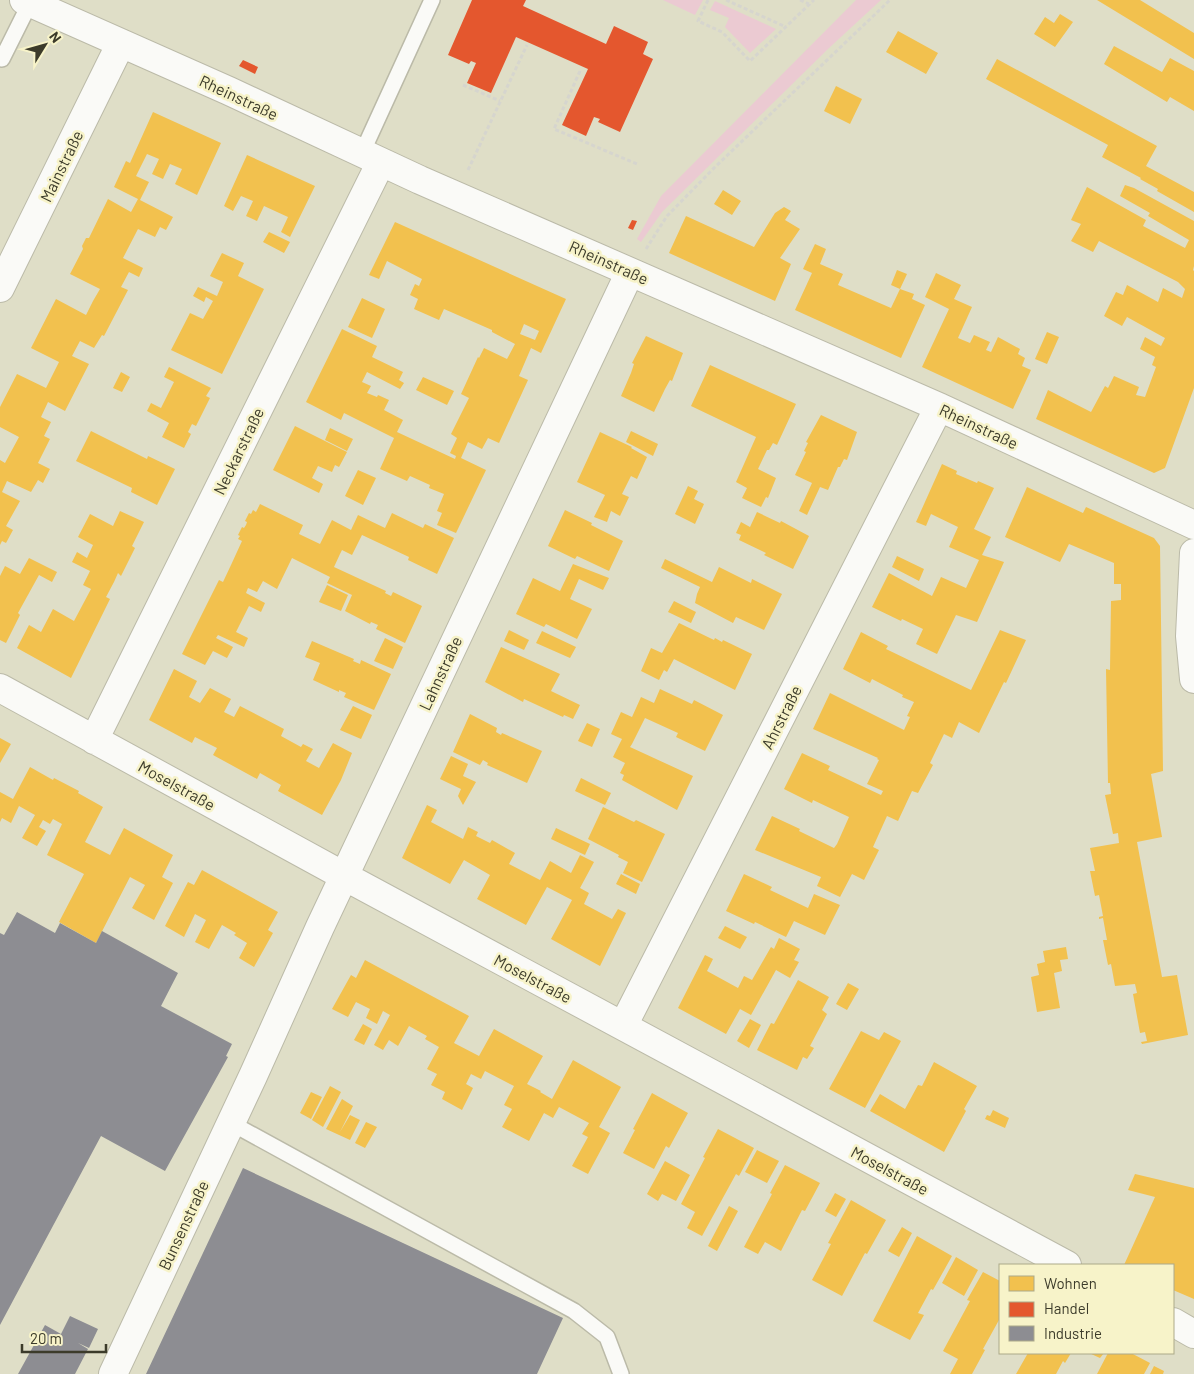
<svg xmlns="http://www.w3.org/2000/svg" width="1194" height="1374" font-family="Barlow,sans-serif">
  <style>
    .green { fill: #ebcad2 }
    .homes { fill: #f2c14e; fill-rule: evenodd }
    .shops { fill: #e4572e }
    .industry { fill: #8d8d92 }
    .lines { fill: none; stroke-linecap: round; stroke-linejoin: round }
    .lane-casing { stroke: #bbbaa8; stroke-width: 18 }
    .street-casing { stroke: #bbbaa8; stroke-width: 30 }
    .secondary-casing { stroke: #bbbaa8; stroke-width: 30 }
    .path { stroke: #d6d5ce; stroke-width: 3; stroke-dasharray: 4 2.5; stroke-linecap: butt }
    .lane { stroke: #fafaf7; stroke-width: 15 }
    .street { stroke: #fafaf7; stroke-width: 28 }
    .secondary { stroke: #fafaf7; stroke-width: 28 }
    .labels { text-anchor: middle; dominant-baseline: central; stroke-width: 5; stroke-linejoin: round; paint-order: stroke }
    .street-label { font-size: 16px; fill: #3c3b2a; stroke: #f7f3c9 }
  </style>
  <rect width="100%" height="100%" fill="#dfdec7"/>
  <!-- green -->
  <path class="green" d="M663,0H703L695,15Z
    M856,0H881L829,48L662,212L641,242L637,239L661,196Z
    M715,1L776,29L750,53L725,27L729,18L710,10Z"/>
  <!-- homes -->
  <path class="homes" d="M1097,0H1140L1194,33V59Z
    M1060,14L1073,22L1055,47L1034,34L1045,17L1054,23Z
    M898,31L938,53L926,74L886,52Z
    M1114,46L1162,72L1170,58L1194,71V111L1170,97L1167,102L1104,64Z
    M997,59L1157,146L1146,166L1194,192V212L1157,191L1158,189L1140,179L1141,178L1102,157L1108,145L986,79Z
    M836,86L862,99L850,124L824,111Z
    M153,112L221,143L197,195L175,184L182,169L170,164L163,179L152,174L159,159L147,154L136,176L149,182L140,200L173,217L166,230L160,227L155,237L138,229L123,258L143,268L139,277L129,272L121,287L128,290L104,336L102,335L94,348L80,341L72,356L89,364L65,411L48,402L41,417L51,422L44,436L50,439L38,463L50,469L43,483L38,480L31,492L7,481L2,492L20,501L6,526L13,530L6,543L2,541L0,545V460L5,463L19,437L0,427V407L17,374L46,388L59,362L31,348L56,299L86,315L93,301L100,289L70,274L83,249L82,246L86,238H89L108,199L131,212L138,199L114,187L126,161L130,163Z
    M247,155L315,186L290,237L281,232L288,217L264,206L257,221L246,216L253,201L241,196L233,211L224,206Z
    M1125,185L1134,188L1194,221V266L1193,270L1194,271V388L1165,468L1154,473L1036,419L1048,390L1091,412L1105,386L1108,388L1114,376L1139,387L1136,395L1145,397L1156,367L1152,365L1155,357L1140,349L1145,337L1161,346L1165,338L1127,317L1122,326L1104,316L1116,292L1123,295L1127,285L1158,302L1163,288L1182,298L1185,289L1178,282L1099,241L1093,252L1071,241L1081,224L1071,220L1087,187L1146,220L1143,226L1185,248L1189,240L1148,216L1150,213L1120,196Z
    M723,190L741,201L732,215L714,204Z
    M784,207L791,211L785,220L800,229L780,258L791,264L775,301L669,253L686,216L754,247L775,213Z
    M395,222L566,299L541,353L531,348L519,376L528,380L499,443L488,438L482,449L468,442L461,458L486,470L456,533L437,525L442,513L437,511L444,494L429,488L430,485L410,476L407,481L380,469L394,438L344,413L341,420L306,402L342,329L377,346L372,357L403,372L399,380L404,383L400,389L367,372L362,382L371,386L367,393L377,397L378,395L389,400L384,410L403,420L397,432L455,459L456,456L450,453L457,438L451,434L469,398L461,394L478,357L479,358L484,348L507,359L515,344L492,332V330L444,309L439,320L414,309L418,299L410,295L415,284L419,286L422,279L387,261L379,279L369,275ZM524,324L539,331L535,340L520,334Z
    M269,232L290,242L284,253L263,242Z
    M815,244L826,249L820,264L843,274L838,285L891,308L900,289L891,285L897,270L907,274L900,289L914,294L912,299L925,305L901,358L795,310L812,273L803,269Z
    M222,253L244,263L238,276L264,289L222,374L171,350L190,313L203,319L213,301L206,297L204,302L193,296L198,287L217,296L223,282L210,276Z
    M936,273L961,285L954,299L972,307L958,338L970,343L974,335L990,342L986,350L991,352L998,337L1020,349L1018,354L1025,358L1022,366L1031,370L1013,409L922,367L949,309L925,297Z
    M362,298L385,309L372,338L348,327Z
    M1047,332L1059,337L1047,364L1035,359Z
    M646,336L683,353L672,381L670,380L665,389L654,412L621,396L631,373L634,364L632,363Z
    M710,365L796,404L777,445L773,443L769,450H767L758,469L776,478L768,498L766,497L761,507L742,498L747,488L736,482L756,437L691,406Z
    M169,367L211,388L206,396L210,398L196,426L192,424L188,432L191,434L184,448L162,437L169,423L147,411L151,403L161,408L174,382L164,377Z
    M121,372L130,377L122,392L113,388Z
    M423,377L454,391L447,405L416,390Z
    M821,415L857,432L847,460L844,459L840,467H838L828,490L820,487L807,515L799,511L812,483L795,475L806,452L804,451L808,443L806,442Z
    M295,426L347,452L339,467L335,465L332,472L318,466L312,478L323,484L319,493L273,470Z
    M330,428L353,439L347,451L325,440Z
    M91,431L147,459L148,456L175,469L157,505L131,492L132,488L76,461Z
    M631,431L658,444L653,456L626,442Z
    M600,432L632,447L631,448L647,457L637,479L631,476L622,494L629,497L620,516L611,511L607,522L594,517L605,495L577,482Z
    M942,464L957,471L956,474L977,483L978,481L994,488L974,529L991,537L982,555L1004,562L977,622L956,615L937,654L916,644L923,629L902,619L901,621L872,607L889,573L932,596L941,577L966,588L979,560L949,547L958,527L931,514L926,526L916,522Z
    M358,470L376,478L363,505L345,496Z
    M688,486L698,491L694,499L704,504L695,524L675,514Z
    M1027,487L1083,513L1086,507L1154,538L1160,546L1163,771L1151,774L1162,837L1137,842L1162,977L1177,975L1188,1035L1142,1044L1141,1042L1147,1041L1145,1032L1140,1033L1133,994L1137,993L1135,984L1115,986L1111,964L1108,965L1103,940H1107L1103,918L1099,919V917L1103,916L1099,895L1095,896L1090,871H1095L1090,848L1119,843L1118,833L1113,834L1105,795L1111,794L1110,783H1108L1106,669L1110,670L1111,601L1121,600V584H1114V563L1069,544L1060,562L1005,537Z
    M260,504L303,525L299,534L320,544L332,520L351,530L358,515L385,528L392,513L423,528L425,524L454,538L437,574L408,560L409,557L362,535L352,555L342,550L340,554L334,567L386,591L385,593L391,596L393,592L422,606L405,643L376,629L378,625L371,622L370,624L345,611L352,595L327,583L330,577L292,558L277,589L263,581L257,592L248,588L246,593L265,603L261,612L249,606L236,632L248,638L244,647L218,635L216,638L233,647L227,658L213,651L205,665L182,654L219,580L223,582L231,565L242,541L238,539L240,536L238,535L242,527L244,528L246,525L247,522L245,521L249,513L251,514L253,510L256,512Z
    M565,510L592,523L591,525L623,541L609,571L577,556L575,559L548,546Z
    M120,511L144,522L132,546L135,548L121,576L118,573L114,582L106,597L110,599L71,678L17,648L29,625L41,632L53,609L74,621L91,589L83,585L90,571L72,562L77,552L87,558L93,545L78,537L90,514L113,526Z
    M757,512L780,523L781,521L809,536L793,569L764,555L766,553L739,540L741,535L736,533L741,522L750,527Z
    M897,556L924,569L919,581L892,567Z
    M29,558L57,572L52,582L39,575L18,613L20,615L6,643L0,640V576L5,566L20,574Z
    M665,559L712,582L719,567L751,583L752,579L782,594L764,630L736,617L733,623L695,603L697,594L700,587L661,568Z
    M573,564L609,578L603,590L579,579L570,599L592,609L577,639L546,624L544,627L516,614L533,578L560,591Z
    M327,585L348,595L341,611L319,602Z
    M674,601L696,612L691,623L668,612Z
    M679,623L714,640L715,638L722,642L723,640L752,654L735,690L674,659L667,672L664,670L659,680L641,671L651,648L662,653Z
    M509,630L529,640L524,650L504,641Z
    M1000,630L1026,640L1006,683L1004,682L979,733L959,722L952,738L944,734L930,763L933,765L918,793L912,791L898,821L887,816L873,847L879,850L864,880L852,874L840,897L817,886L821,877L755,850L772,816L800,829L799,831L834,848L837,844L849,817L813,800L812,803L784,789L802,753L830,766L828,770L881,795L883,791L867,784L879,760L877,759L878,758L813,729L830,693L904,730L910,717L907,716L914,702L902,697L903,695L872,679L870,683L843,669L861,632L888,646L886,649L971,690Z
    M542,631L576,647L570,658L536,643Z
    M385,638L403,647L393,669L374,661Z
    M312,641L354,659L353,661L360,664L361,660L391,674L374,710L344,697L346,693L339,690V692L313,680L320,663L305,657Z
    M501,647L560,674L551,691L580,705L573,719L564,715L563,717L524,699L523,702L485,682Z
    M174,669L197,681L189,697L200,703L210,688L231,699L224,712L234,717L240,706L284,729L281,736L301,747L303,744L313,749L306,761L319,768L333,743L352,753L341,780L322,815L278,791L281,785L260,773L257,779L213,755L217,748L195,737L192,743L149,720Z
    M660,689L692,704L694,700L723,715L705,751L676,737L678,733L645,718L632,744L630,747L693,776L677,810L622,780L624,775L620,773L625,763L613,757L622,739L611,734L621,712L632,717L641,697L654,703Z
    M353,706L372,715L361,739L340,730Z
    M470,714L497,728L496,732L501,735L502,733L542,751L527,783L487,765L488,763L483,760L480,765L453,752Z
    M587,723L600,729L592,747L578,741Z
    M0,738L11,744L0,763Z
    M451,756L468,764L463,776L476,782L463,805L458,796L461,789L440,779Z
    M30,767L53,780L54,778L79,791L78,793L103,807L85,842L110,855L124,828L173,855L162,877L173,883L154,920L132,908L145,885L130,877L96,943L59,922L84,874L47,855L62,824L53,819L50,824L43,820L39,827L46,831L37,846L22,838L35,815L19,806L11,823L2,818L0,822V792L13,799Z
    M581,778L611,793L605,805L575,791Z
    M427,805L437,810L431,822L463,839L468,827L478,832L476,836L490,843L492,840L515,853L509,864L540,880L550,861L571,873L580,855L594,862L580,888L589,893L584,904L612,919L618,909L626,913L600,966L551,939L572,900L547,887L526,925L477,899L490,875L464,860L450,884L402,858Z
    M603,807L634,822L636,820L665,834L642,882L623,873L628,862L618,857L619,855L588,839Z
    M556,828L590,844L585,855L551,839Z
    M202,870L278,912L268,930L273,933L254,967L239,958L247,943L234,935L236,933L222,925L209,949L195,942L206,920L195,914L184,937L165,926L188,882L194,885Z
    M621,874L640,884L636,894L616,884Z
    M744,874L772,887L770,890L808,908L814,894L840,905L825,935L794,921L786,937L755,922L754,924L726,911Z
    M725,926L747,937L740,949L718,938Z
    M779,938L800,949L794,960L799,962L790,978L776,970L751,1015L740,1009L726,1034L678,1008L705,955L713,959L707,971L738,988L744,976L752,980L771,947L774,949Z
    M1066,947L1068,959L1060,960L1062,971L1054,973L1060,1008L1037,1012L1031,977L1039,975L1037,964L1045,962L1043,951Z
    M365,960L469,1016L454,1043L479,1056L494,1029L543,1056L527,1084L541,1091L540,1092L552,1099L573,1060L621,1087L599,1127L610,1133L588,1174L572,1166L588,1137L582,1134L589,1123L559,1107L553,1118L544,1113L529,1141L502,1127L512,1109L504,1105L514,1086L485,1071L481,1079L471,1074L466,1084L473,1088L462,1110L442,1099L445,1092L431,1085L437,1074L427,1069L439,1047L425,1039L427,1036L409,1026L398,1046L389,1040L383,1050L374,1045L390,1015L383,1011L377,1024L366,1018L370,1009L356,1002L348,1017L332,1009L351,975L356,978Z
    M798,980L829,997L822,1010L827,1014L810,1046L814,1048L807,1059L803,1057L797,1070L757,1050L771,1023L774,1024Z
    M848,983L859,989L847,1010L836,1004Z
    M750,1019L761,1025L749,1048L737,1041Z
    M363,1024L372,1029L364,1045L354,1040Z
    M861,1031L879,1040L884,1032L901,1041L865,1108L829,1089Z
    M934,1062L977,1086L964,1109L966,1111L944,1152L870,1111L880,1094L905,1109L918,1085L922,1086Z
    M330,1086L341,1092L323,1127L312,1120Z
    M311,1092L322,1097L311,1119L300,1113Z
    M652,1093L688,1113L669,1148L666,1146L654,1169L623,1153L635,1130L633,1129Z
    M342,1099L353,1106L340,1132L350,1115L360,1120L350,1140L326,1129Z
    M993,1110L1009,1118L1005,1128L985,1119L987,1115L990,1116Z
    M366,1122L377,1127L365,1148L355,1143Z
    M718,1129L754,1148L739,1176L736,1174L702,1236L687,1228L695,1212L681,1204L705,1158L703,1157Z
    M757,1150L779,1161L767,1183L745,1172Z
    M665,1161L690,1175L676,1201L662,1194L658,1201L647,1194Z
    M785,1165L820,1183L805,1211L802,1210L781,1251L765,1242L758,1254L744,1247L772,1194L770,1193Z
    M1135,1174L1194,1188V1299L1173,1290V1265H1124L1155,1197L1128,1190Z
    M835,1193L846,1199L836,1217L825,1211Z
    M851,1200L886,1220L867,1254L865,1253L842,1296L812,1280L831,1244L828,1243Z
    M729,1206L738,1211L717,1251L708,1246Z
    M902,1227L912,1233L899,1257L888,1251Z
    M917,1236L952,1256L933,1290L931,1289L918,1313L924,1315L910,1340L873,1321Z
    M956,1257L978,1270L964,1296L942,1283Z
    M983,1272L1000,1281V1321L999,1320L983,1349L985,1350L972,1374H950L958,1359L943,1351L970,1301L967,1300Z
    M1028,1353H1071L1065,1363L1063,1361L1056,1374H1016Z
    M1089,1353H1104L1100,1358Z
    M1108,1353H1131L1150,1363L1144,1374H1097Z
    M1154,1366L1164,1371L1163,1374H1150Z"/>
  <!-- shops -->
  <path class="shops" d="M472,0H526L523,6L606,44L614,26L648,42L643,54L653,59L620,132L598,122L600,119L594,117L586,136L562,125L588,69L516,37L491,93L467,83L476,63L471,61L469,64L448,55Z
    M243,60L258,67L255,74L239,66Z
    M632,220L637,221L633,230L628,228Z"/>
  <!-- industry -->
  <path class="industry" d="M17,912L55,933L60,923L96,943L102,931L178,973L161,1006L232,1044L226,1056L228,1057L165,1171L101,1136L0,1325V933L4,935Z
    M243,1168L563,1318L537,1374H146Z
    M70,1316L98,1329L89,1348L78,1343L88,1349L75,1374H18L45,1325L61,1334Z"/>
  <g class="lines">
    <!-- lane casing -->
    <g class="lane-casing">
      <path id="lane" d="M0,58L2,59L30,3
        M362,153L432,0
        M231,1123L574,1311L607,1337L621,1374"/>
    </g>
    <!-- street casing -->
    <g class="street-casing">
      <path id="street" d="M24,0L229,91L420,180L939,407L1194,525
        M0,288L121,43
        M0,688L344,876L1067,1265
        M94,740L381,162
        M623,1026L939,407
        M1173,1322L1194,1334
        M113,1374L253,1076L320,927L630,272"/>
    </g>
    <!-- secondary casing -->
    <g class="secondary-casing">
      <path id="secondary" d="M1194,553L1190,636L1194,679"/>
    </g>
    <!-- path -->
    <path class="path" d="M708,0L698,21L722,32L750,61L814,0
      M726,0L786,27
      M800,0L809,4
      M580,71L554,129L637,164
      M463,85L500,101
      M468,170L527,45
      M646,249L667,216L715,167L890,0"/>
    <!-- lane -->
    <use href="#lane" class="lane"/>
    <!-- street -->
    <use href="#street" class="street"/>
    <!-- secondary -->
    <use href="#secondary" class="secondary"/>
  </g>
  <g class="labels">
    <!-- street labels -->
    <g class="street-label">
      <text transform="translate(239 97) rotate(25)">Rheinstraße</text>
      <text transform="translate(61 166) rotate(-64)">Mainstraße</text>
      <text transform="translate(609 262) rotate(24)">Rheinstraße</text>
      <text transform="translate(979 426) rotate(25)">Rheinstraße</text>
      <text transform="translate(238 451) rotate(-64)">Neckarstraße</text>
      <text transform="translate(440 673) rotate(-65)">Lahnstraße</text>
      <text transform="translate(781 717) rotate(-63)">Ahrstraße</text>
      <text transform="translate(177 785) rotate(29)">Moselstraße</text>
      <text transform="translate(533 978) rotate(28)">Moselstraße</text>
      <text transform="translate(890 1170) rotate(28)">Moselstraße</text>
      <text transform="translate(183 1225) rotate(-65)">Bunsenstraße</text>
    </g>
  </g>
  <!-- legend -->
  <rect x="999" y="1264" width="175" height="90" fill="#f7f3c9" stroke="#aca989"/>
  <rect x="1009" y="1276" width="25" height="15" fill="#f2c14e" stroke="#aca989"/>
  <text x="1044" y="1289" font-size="15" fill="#3c3b2a">Wohnen</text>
  <rect x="1009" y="1302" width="25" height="15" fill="#e4572e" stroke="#aca989"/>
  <text x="1044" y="1314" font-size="15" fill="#3c3b2a">Handel</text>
  <rect x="1009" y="1326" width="25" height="15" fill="#8d8d92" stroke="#aca989"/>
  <text x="1044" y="1339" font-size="15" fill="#3c3b2a">Industrie</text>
  <!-- north arrow -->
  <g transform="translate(45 45) rotate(53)" stroke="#f7f3c9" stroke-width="4" paint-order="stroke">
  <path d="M0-4L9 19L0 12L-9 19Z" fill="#3c3b2a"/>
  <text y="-8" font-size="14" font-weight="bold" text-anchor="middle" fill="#3c3b2a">N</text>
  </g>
  <!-- scale -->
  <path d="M22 1344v8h84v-8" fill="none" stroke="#3c3b2a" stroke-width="2.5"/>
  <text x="30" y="1344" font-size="15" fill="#3c3b2a" stroke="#f7f3c9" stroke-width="4" paint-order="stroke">20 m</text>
</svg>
